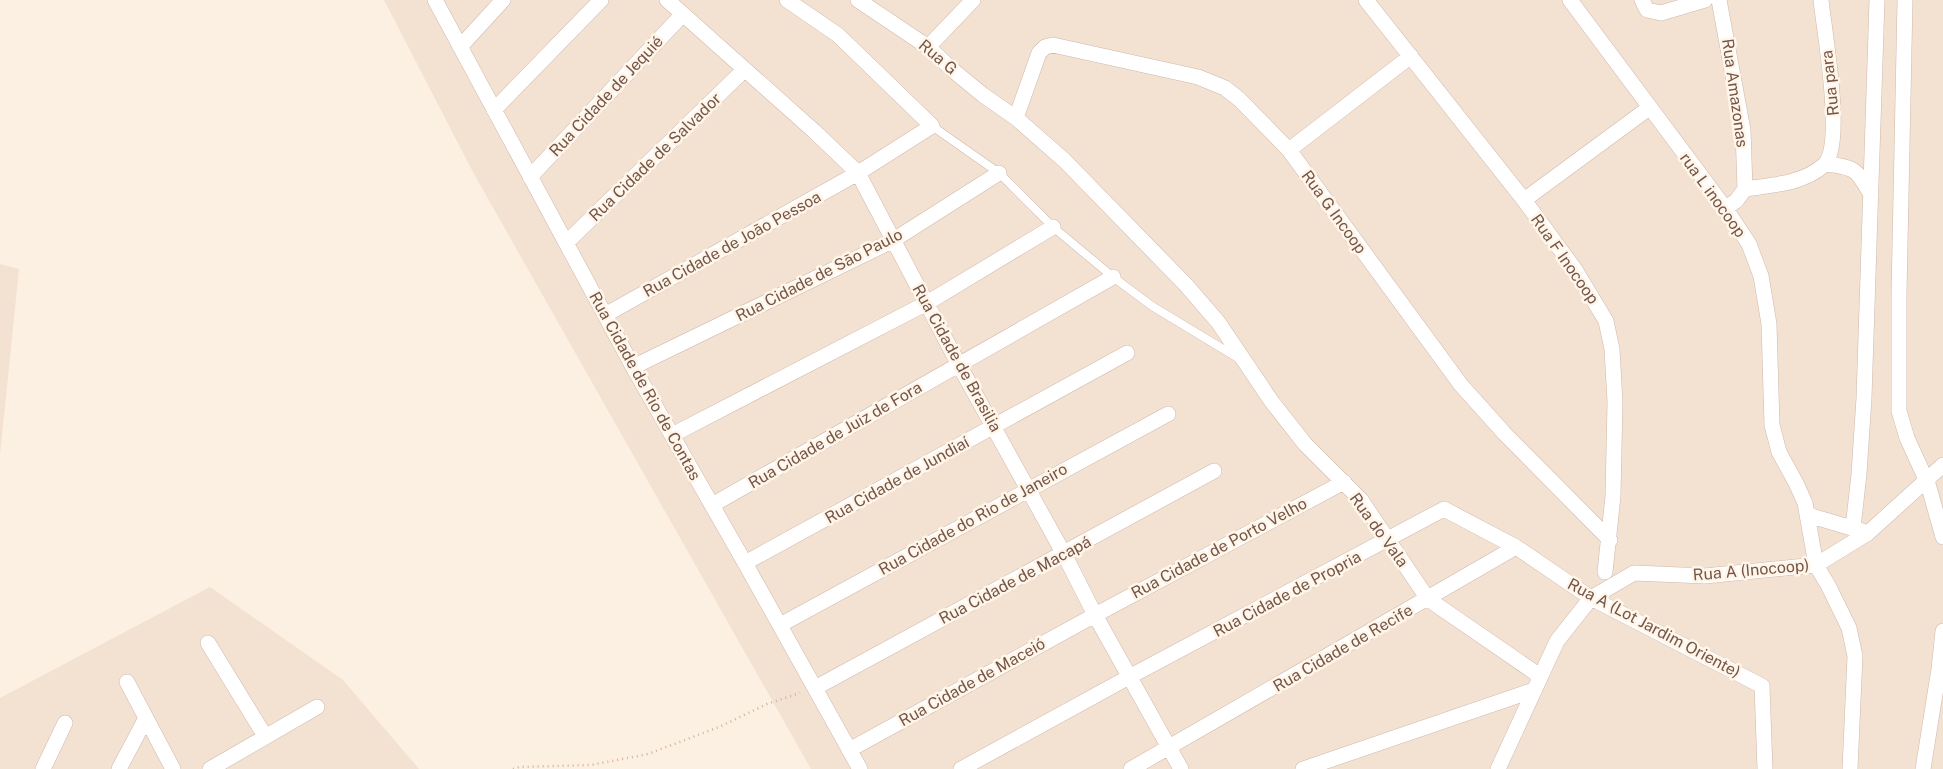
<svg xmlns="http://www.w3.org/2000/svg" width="1943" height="769" font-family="'Public Sans',sans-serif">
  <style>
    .residential { fill: #f3e1d1 }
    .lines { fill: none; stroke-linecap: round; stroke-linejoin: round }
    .service-casing { stroke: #cfb9ac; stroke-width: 9 }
    .minor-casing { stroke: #cfb9ac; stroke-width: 16 }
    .path { stroke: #d5b09e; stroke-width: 2.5; stroke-dasharray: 1 4; stroke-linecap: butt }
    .service { stroke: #fff; stroke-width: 8 }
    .minor { stroke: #fff; stroke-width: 15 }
    .labels { text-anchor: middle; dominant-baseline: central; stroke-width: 5; stroke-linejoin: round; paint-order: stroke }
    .street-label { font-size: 16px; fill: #735549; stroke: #fff5e8 }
  </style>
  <rect width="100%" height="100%" fill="#fcf0e2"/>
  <!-- residential -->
  <path class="residential" d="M384,0H1943V769H811L474,174Z
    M0,264L19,269L0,455Z
    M210,587L343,680L419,769H0V698Z"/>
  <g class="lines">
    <!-- service casing -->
    <g class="service-casing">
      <path id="service" d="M932,126L999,173L1053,227L1113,277L1152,306L1238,358"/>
    </g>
    <!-- minor casing -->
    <g class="minor-casing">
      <path id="minor" d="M435,0L633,367L745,563L860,769
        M667,0L814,131L858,173L959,365L1064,554L1095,615L1181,769
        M858,0L928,47L955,72L983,95L1016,118L1064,160L1186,285L1218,322L1272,402L1305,444L1361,500L1428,599L1537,674
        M1366,0L1524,200L1576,271L1606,321L1612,349L1615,402L1613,496L1605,572
        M1570,0L1725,208L1749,244L1761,276L1769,324L1772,425L1779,452L1796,483L1805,503L1816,565L1828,585L1849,628L1855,656L1850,769
        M1642,0L1647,10L1661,13L1705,0
        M1719,0L1743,130L1745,189L1736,201L1725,208
        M1905,0L1899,294V411L1907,438L1928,484L1943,537
        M460,47L503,0
        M928,47L973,0
        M494,110L601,0
        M1016,118L1039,53L1045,47L1053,45L1198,77L1225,88L1239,99L1289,150L1461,385L1505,434L1610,540
        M1289,150L1411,56
        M1825,164C1855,167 1857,169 1871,195
        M530,177L682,15
        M1745,189C1771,185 1803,184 1824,165C1845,146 1824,30 1821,0
        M1524,200L1649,108
        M566,243L744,70
        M605,315L858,173L932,126L838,35L787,0
        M633,367L892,241L999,173
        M672,435L927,303L1053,227
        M712,505L1113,277
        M1808,515L1862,531
        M1853,528L1859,474L1864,398L1877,0
        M745,563L1127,353
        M780,625L1168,414
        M208,643L265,736
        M127,682L173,769
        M815,688L1214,471
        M849,750L1095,615L1344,482
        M43,769L65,723
        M119,769L146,718
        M210,769L317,707
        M961,769L1129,677L1444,509L1516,547L1591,598L1762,686L1765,769
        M1131,769L1516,547
        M1303,769L1534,690
        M1498,769L1557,641L1591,598L1634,573L1705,576L1816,565L1868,533L1943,465
        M1923,769L1939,669L1943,631"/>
    </g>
    <!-- path -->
    <path class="path" d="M513,769L519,767L591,765L648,754L719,727L767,704L800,693"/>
    <!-- service -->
    <use href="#service" class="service"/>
    <!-- minor -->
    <use href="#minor" class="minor"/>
  </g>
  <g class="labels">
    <!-- street labels -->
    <g class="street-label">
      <text transform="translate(938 57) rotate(40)">Rua G</text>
      <text transform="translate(1830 83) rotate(-96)">Rua para</text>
      <text transform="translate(1735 93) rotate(82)">Rua Amazonas</text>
      <text transform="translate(606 96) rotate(-47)">Rua Cidade de Jequié</text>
      <text transform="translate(655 157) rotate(-44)">Rua Cidade de Salvador</text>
      <text transform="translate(1713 195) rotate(54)">rua L inocoop</text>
      <text transform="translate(1334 212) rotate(54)">Rua G Incoop</text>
      <text transform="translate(732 244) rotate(-29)">Rua Cidade de João Pessoa</text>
      <text transform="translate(1565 259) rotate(55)">Rua F Inocoop</text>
      <text transform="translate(819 275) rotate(-27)">Rua Cidade de São Paulo</text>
      <text transform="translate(957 358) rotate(61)">Rua Cidade de Brasilia</text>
      <text transform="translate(645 386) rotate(61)">Rua Cidade de Rio de Contas</text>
      <text transform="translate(835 435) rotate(-30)">Rua Cidade de Juiz de Fora</text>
      <text transform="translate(897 480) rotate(-29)">Rua Cidade de Jundiaí</text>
      <text transform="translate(973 519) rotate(-29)">Rua Cidade do Rio de Janeiro</text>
      <text transform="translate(1379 530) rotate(54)">Rua do Vala</text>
      <text transform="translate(1219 548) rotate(-28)">Rua Cidade de Porto Velho</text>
      <text transform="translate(1751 570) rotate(-5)">Rua A (Inocoop)</text>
      <text transform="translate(1015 580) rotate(-28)">Rua Cidade de Macapá</text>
      <text transform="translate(1287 594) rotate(-28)">Rua Cidade de Propria</text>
      <text transform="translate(1654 628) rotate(28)">Rua A (Lot Jardim Oriente)</text>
      <text transform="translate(1343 648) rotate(-30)">Rua Cidade de Recife</text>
      <text transform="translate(972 682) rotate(-29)">Rua Cidade de Maceió</text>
    </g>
  </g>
</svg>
